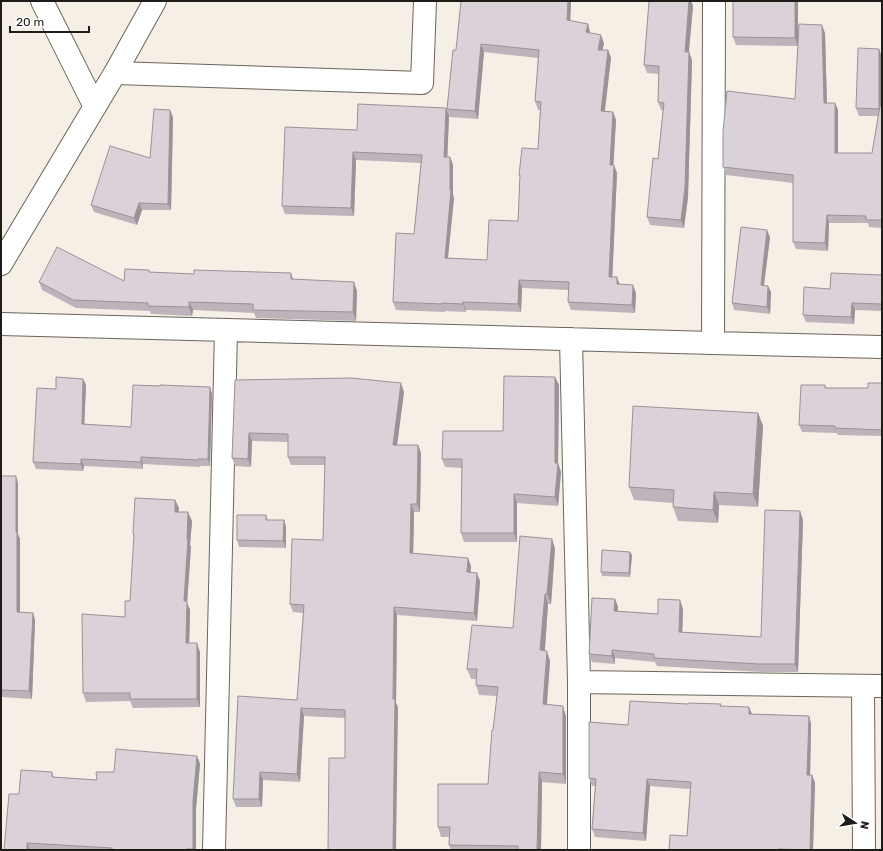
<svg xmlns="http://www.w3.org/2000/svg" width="883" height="851" font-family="Rubik,sans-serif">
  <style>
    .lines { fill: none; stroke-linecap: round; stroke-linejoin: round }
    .minor-casing { stroke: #6a655d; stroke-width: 24 }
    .minor { stroke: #fff; stroke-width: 22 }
    .wall { fill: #bcb4ba; fill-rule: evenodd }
    .shaded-wall { fill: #999297 }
    .building { fill: #dbd1d8; stroke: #999297 }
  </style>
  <rect width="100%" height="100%" fill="#f5efe5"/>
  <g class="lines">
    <!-- minor casing -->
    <g class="minor-casing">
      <path id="minor" d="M42,1L95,107
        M115,73L422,83L425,1
        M1,264L115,73L155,1
        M1,324L713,343L882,347
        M571,339L579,682V850
        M713,343L714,1
        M579,682L882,686
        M863,686L864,850
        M214,850L226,330"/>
    </g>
    <!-- minor -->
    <use href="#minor" class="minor"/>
  </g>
  <!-- wall -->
  <path class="wall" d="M571,1L570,21L588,24L590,33L604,43L602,50H608L611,58L604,111L613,112L616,120L613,165L617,173L612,277L619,284L636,293L635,313L571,310L568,302L569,290L522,288L521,312L466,310V312L445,311V312L396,310L393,302L414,234L421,163L356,160L354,216L285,214L282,206L357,130L447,109L456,50ZM484,52L538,58L535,101L538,110H540L538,149L519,175L520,177L518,221L487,260L448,258L454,198L453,195V165L450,157H447L449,116L450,117L478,119Z
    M649,1H691L693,6L689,52L692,60L688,197L684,228L650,225L647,217L658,159L663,110H661L658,102L659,74L647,73L644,65Z
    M733,1H798V46L736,45L733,37Z
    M825,33L827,103H835L838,110V153H872L878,116H859L856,108L879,49L882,57V228L869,227L868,223H829L828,251L796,249L793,242V183L726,175L723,167L795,99Z
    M173,117L171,210H142L137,225L94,212L91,205L150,158Z
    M770,237L764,285L771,292L770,314L734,310L732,303Z
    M149,270V272L293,279L357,291L356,321L256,318L254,313L193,310L192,316L151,314L150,311L76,308L42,290L39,282L124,281Z
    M882,275V311L855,310L854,324L806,322L803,315L830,289Z
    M555,377L559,385L558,463L561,472L558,506L517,503V542H464L461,533L462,468L445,467L442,459L503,431Z
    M83,379L86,385L84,424L131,427L210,387L212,394L210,466H200V467L143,464V469L84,466L83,471L36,469L33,462L56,389Z
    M235,380L404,392L397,445H418L421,453L420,512H414L413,554L471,566L470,572L480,581L477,621L397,615L396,703L398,707L345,758V718L304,716L300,782L263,780L262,807H236L233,799L297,700L303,613L293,612L290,604L323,540L325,465H291L288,457V442L252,441L251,467L235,466L232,458Z
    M882,383V436L838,435L837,433L802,432L799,425L825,385L826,388H868Z
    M758,413L763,426L758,507L719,505L718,523L678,521L673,507V503L634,500L629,487Z
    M1,476L18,483V534L20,539V612L33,613L35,620L32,699L1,697Z
    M175,500L179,508L178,512L192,521L190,545L191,547L187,603L190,610L189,643L200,652V707L133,708L130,701L86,702L83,693L125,617L130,601L134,537L133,534Z
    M800,511L803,520L798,672H762L657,666L655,662L615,658V664L592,662L589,654L615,599L618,607L617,611L658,614L683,609L682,632L761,637Z
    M266,515L268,520H284L286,527V548L239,547L237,540Z
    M555,548L551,604H548L545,651L550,661L547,705L566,716V784L542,782L541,850H451L449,845V837H441L438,827L488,784L497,696L479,695L476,685V679H471L467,669L513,628Z
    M630,552L632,555L630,577L602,576L601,572Z
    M688,704H721V706L752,714L809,716L811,724L810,775H812L815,783L813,850H669L687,836L690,789L650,786L646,841L595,837L592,829L595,786H592L589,778L628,725Z
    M197,756L200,764L196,809V850H4L52,772L54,777L97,780L114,772Z"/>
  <!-- shaded-wall -->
  <path class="shaded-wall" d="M568,1H571L570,28L567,20Z
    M688,1H691L693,6L688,60L685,52Z
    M795,1H798V46L795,38Z
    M588,24L590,32L589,40L586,32Z
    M822,25L825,33L827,110L824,103Z
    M601,35L604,43L601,58L598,50Z
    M481,44L484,52L478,119L475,111Z
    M879,49L882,57V116L879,109Z
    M608,50L611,58L604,119L601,111Z
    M689,52L692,60L688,197L684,228L681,220Z
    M835,103L838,110V161L835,153Z
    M446,108L449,116L447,165L444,157Z
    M170,110L173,117L171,210L168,204Z
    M613,112L616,120L613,173L610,165Z
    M353,152L356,160L354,216L351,208Z
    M450,157L453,165V195L454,198L447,266L445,258L450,190Z
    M614,165L617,173L612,285L609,277Z
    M139,203L142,210L137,225L134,218Z
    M827,215L829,223L828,251L825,243Z
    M767,230L770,237L763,292L761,285Z
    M291,273L294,282L291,279Z
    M617,277L620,285L617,284Z
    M519,280L522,288L521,312L518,304Z
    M354,282L357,291L356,321L353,312Z
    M633,285L636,293L635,313L632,305Z
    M768,286L771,292L770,314L767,307Z
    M189,302L193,310L192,316L189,307Z
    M463,302L466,310V312L463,304Z
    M852,303L855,310L854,324L851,317Z
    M555,377L559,385L558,463L561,472L558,506L555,497Z
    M83,379L86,385L84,431L82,424Z
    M401,383L404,392L396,453L393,445Z
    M210,387L212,394L210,466L208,459Z
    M758,413L763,426L758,507L753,494Z
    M249,433L252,441L251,467L248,459Z
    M418,445L421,453L420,512L417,504Z
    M141,457L143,464V469L141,462Z
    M81,459L84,466L83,471L81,464Z
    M16,476L18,483V534L20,539V619L17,612L16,532Z
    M714,492L719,505L718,523L713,510Z
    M514,494L517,503V542L514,533Z
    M175,500L179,508L178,520L175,512Z
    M411,504L414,512L413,562L410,553Z
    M800,511L803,520L798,672L795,664Z
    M188,512L192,521L190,545L191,547L187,603L190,610L189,652L186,643L184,601Z
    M284,520L286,527V548L283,541Z
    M552,539L555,548L551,604L547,594Z
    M630,552L632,555L630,577L629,573Z
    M468,558L471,566L470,580L467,572Z
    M477,573L480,581L477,621L474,613Z
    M545,594L548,604L544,660L540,650Z
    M615,599L618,607L617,619L614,611Z
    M680,600L683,609L682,640L679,632Z
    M394,607L397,615L396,703L398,707L396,850H393Z
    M33,613L35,620L32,699L29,691Z
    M197,643L200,652V707L197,699Z
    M612,650L615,658V664L612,656Z
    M547,651L550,661L546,714L543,704Z
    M563,706L566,716V784L563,774Z
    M749,707L752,714H749Z
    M301,708L304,716L300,782L297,774Z
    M809,716L811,724L810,783L807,775Z
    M197,756L200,764L196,809V850H193V801Z
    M260,772L263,780L262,807L259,799Z
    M539,772L542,782L541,850H537Z
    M812,775L815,783L813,850H810Z
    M647,779L650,786L646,841L643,833Z
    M27,843L30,850H27Z"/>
  <!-- building -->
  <path class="building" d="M461,1H568L567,20L588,24L586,32L601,35L598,50H608L601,111L613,112L610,165H614L609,277H617V284L633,285L632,305L568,302L569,282L519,280L518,304L463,302V304L442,303V304L393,302L396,233L414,234L422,155L353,152L351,208L282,206L285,127L357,130L358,104L446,108L444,157H450V190H451L445,258L487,260L489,220L518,221L520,175H519L522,148L538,149L541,102L535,101L539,50L481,44L475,111L447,109L453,50H456Z
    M649,1H689L685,52H689L685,188L681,220L647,217L653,158L658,159L664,103L658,102L659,66L644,65Z
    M733,1H795V38L733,37Z
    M799,24L822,25L824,103H835V153H872L880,106L882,107V220H866V216L827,215L825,243L793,242V175L723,167V131L727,91L795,99Z
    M858,48L879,49V109L856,108Z
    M154,109L170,110L168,204L139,203L134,218L91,205L110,146L150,158Z
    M741,227L767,230L761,285L768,286L767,307L732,303Z
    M57,247L124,281L125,269L149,270V272L194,274V270L291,273V279L354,282L353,312L253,310V304L189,302V307L148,306V303L73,300L39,282Z
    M831,273L882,275V304L852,303L851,317L803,315L804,287L830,289Z
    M504,376L555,377V463H558L555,497L514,494V533H461L462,459H442L443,431H503Z
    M56,377L83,379L82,424L131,427L133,385L160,386V385L210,387L208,459H198L197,460L141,457V462L81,459V464L33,462L37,388L56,389Z
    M351,378L401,383L393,445H418L417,504H411L410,553L468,558L467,572L477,573L474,613L394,607L393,699H395L393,850H328L329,758H345V710L301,708L297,774L260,772L259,799H233L238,696L297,700L304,605L290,604L292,539L323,540L325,457H288V434L249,433L248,459L232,458L235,380Z
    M868,383H882V430L835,428V426L799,425L801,385H825V388H868Z
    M633,406L758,413L753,494L714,492L713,510L673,507L674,490L629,487Z
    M1,476H16V532H17V612L33,613L29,691L1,690Z
    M135,498L175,500V512H188L187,539H188L184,601H187L186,643H197V699H130V693H83L82,614L125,617V601H130L134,534H133Z
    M765,510L800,511L795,664H759L654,658V654L612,650V656L589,654L592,598L615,599L614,611L658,614V599L680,600L679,632L761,637Z
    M237,515H266V520H284L283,541L237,540Z
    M520,536L552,539L547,594H545L540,650L547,651L543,704L563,706V774L539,772L537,850H518V846L449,845L450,827H438V784H488L492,730H493L498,687L476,685L477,669H467L472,625L513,628Z
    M602,550L630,552L629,573L601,572Z
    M630,701L688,704V703L721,704L720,706L749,707V714L809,716L807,775H812L810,850L778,849V850H669L670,835L687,836L691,782L647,779L643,833L592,829L596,779L589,778V722L628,725Z
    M116,749L197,756L193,801V849H186V850H112V848L27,843V850H4L9,794H19L21,770L52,772V777L97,780L96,772H114Z"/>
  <!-- border -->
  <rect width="883" height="851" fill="none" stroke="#1e1c19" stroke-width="4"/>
  <!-- north arrow -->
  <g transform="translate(855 823) rotate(102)" stroke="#ffffff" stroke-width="3" paint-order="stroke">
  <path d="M0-3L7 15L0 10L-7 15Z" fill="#1e1c19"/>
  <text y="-6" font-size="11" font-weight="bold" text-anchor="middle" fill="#1e1c19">N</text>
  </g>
  <!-- scale -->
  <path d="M10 26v6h79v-6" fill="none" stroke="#1e1c19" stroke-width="2"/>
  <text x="16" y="26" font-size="12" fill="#1e1c19" stroke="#ffffff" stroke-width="3" paint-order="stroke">20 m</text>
</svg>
